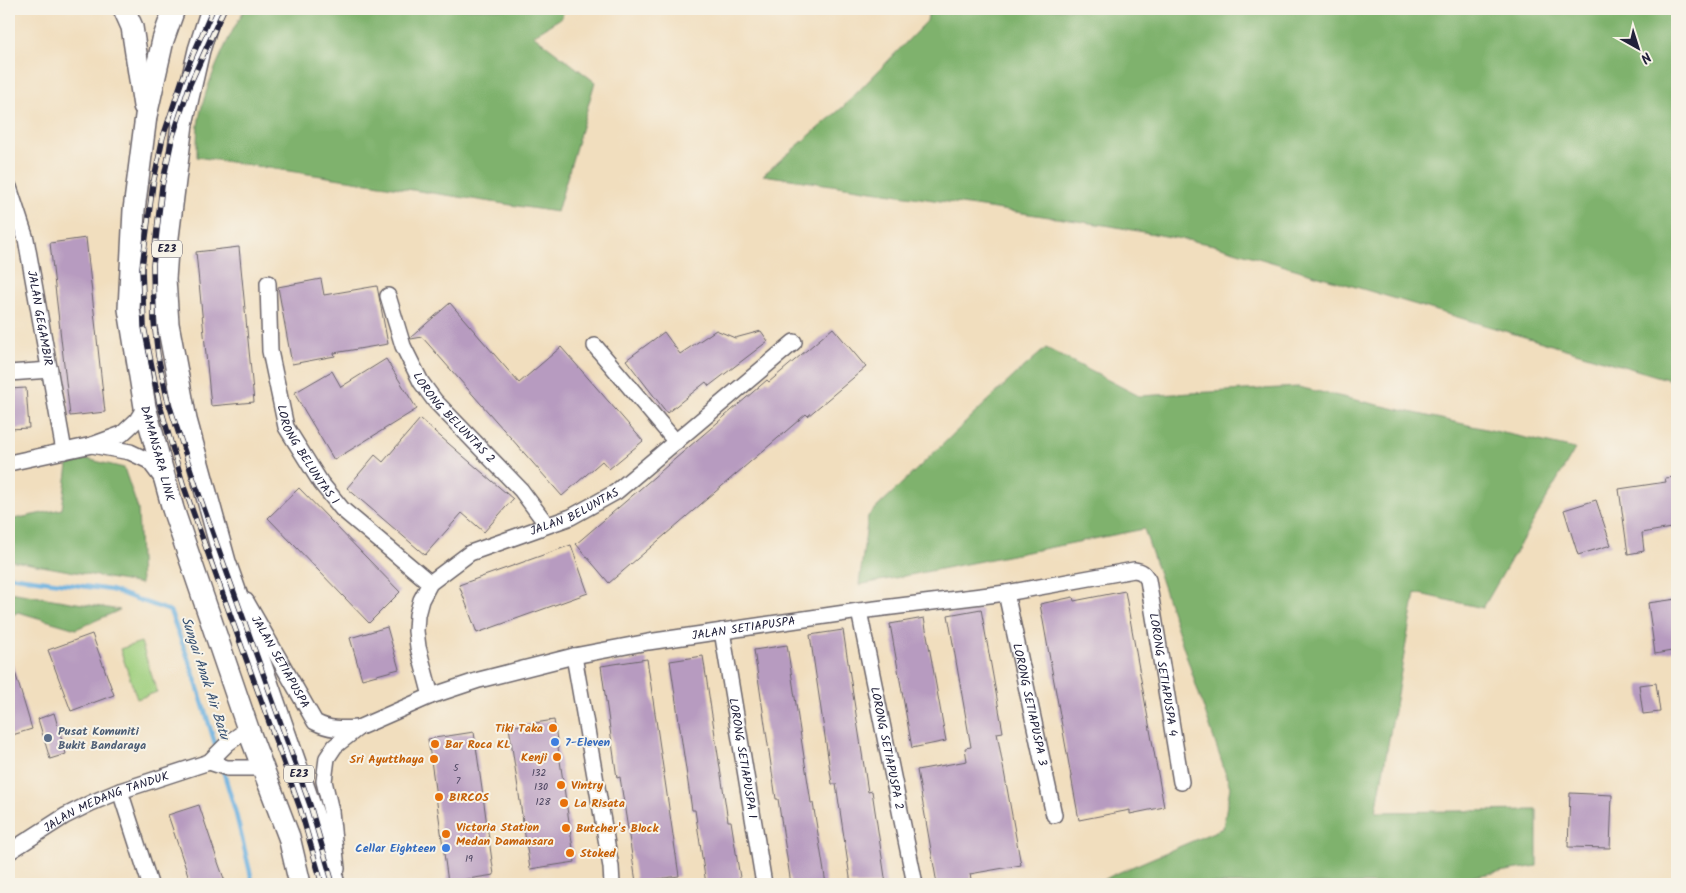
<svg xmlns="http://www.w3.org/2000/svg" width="1686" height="893" font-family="Kalam,sans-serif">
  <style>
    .green { fill: #9fcf7e; stroke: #60785c }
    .forest { fill: #7fb26d; stroke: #506a54 }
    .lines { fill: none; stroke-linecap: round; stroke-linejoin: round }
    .stream { stroke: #68afdf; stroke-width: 4.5 }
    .building { fill: #b79bc0 }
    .minor-casing { stroke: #6a6469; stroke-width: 18 }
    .highway-casing { stroke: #6a6469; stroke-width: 24 }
    .minor { stroke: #fff; stroke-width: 15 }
    .highway { stroke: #fff; stroke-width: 21 }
    .rail-casing { stroke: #22223b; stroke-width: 5.5 }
    .rail { stroke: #f7f3e8; stroke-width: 4; stroke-dasharray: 11; stroke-linecap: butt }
    .food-dot { fill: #e8710a; stroke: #f7f3e8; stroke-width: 2 }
    .service-dot { fill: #5c6f8a; stroke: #f7f3e8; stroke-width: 2 }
    .shop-dot { fill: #3f7fe0; stroke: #f7f3e8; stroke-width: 2 }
    .labels { text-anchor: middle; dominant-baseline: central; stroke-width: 4; stroke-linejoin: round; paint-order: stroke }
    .number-label { font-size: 10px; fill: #47405c }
    .shield { fill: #f7f3e8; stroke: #62616f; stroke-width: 1 }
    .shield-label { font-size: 11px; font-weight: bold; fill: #22223b }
    .street-label { font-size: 12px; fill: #22223b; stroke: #f7f3e8 }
    .food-label { font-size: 12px; font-weight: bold; fill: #c56008; stroke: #f7f3e8; text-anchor: start }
    .service-label { font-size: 12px; font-weight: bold; fill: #4e5e75; stroke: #f7f3e8; text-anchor: start }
    .shop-label { font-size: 12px; font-weight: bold; fill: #366cbe; stroke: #f7f3e8; text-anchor: start }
    .water-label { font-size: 14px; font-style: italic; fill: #3a5374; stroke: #f7f3e8 }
  </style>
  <rect width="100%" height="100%" fill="#f7f3e8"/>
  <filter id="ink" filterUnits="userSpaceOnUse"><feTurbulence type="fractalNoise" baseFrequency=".02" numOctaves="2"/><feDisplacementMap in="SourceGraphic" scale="10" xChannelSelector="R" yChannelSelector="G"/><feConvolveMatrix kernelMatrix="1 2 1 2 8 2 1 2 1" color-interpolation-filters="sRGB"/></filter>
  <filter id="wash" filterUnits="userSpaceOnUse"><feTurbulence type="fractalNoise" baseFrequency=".0096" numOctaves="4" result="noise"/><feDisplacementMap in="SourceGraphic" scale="20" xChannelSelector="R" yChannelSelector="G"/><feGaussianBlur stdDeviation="1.12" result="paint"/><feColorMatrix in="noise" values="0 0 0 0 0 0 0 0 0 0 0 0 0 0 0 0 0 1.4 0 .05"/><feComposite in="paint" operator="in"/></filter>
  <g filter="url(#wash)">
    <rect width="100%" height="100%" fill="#f1debe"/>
    <!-- green -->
    <path class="green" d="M141,642L157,692L137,699L120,649Z"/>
    <!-- forest -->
    <path class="forest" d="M245,9H565L561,18L533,35L595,82L557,212L197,157C197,147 197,136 198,126C202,92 227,38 245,9Z
      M929,9H1677V382L1214,245L1111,226L763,175L843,107L927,21Z
      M1046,348L1139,396L1298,387L1575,449L1483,608L1415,593L1376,812L1537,810V866L1424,884H1096L1113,875L1223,828L1230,787L1144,529L859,585L868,516L1014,376Z
      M87,459L124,468L138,509L141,584L9,560V520L62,509L68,465Z
      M9,592L120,610L76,629L18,612L9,617Z"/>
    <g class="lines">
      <!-- stream -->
      <path class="stream" d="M9,576L111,590L170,611L192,669L217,750
        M223,770L235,810L253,884"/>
    </g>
    <g id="blocks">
      <!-- building -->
      <path class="building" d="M86,238L105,412L70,416L50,243Z
        M239,247L254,402L211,406L196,252Z
        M321,279L324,295L377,286L388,344L334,353L335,356L292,364L278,287Z
        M450,303L519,383L561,347L643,441L609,469L602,461L562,496L422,337L411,339L410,338Z
        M833,328L866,367L808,416L806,414L609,583L576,544L767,380L769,382Z
        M716,330L735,338L761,331L768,341L709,386L706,382L667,413L626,360L664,332L680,354Z
        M386,359L417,409L334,460L294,393L332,371L341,387Z
        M26,388L29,428L9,429V389Z
        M420,419L513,499L484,532L462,513L425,555L347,488L375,455L383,462Z
        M1677,477V527L1642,533L1644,551L1628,554L1619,489L1666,482L1665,478Z
        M299,488L400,592L369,623L268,518Z
        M1596,500L1611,545L1578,555L1564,510Z
        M571,545L588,593L477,633L459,585Z
        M1125,591L1164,807L1130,814V810L1079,820L1040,604L1073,597L1074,601Z
        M1677,599V650L1655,654L1648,603Z
        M981,609L1003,732L997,733L1021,865L970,874L972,884H937L917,770L967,761L965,748L971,747L948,615Z
        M924,618L946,741L912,748L890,624Z
        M387,627L399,669L362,679L350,638Z
        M843,630L868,792L872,791L886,884H851L836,784H832L810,635Z
        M92,634L114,695L71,711L48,650Z
        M787,645L811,803H813L826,884H791L778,799H776L754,650Z
        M703,656L728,821H731L741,884H706L695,810H692L670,661Z
        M647,659L679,876L636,882L620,777L617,778L601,666Z
        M12,662L32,729L9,736V663Z
        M1656,683L1660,712L1643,714L1639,685Z
        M54,713L66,754L50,759L38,719Z
        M554,720L575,862L530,869L509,727Z
        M474,732L494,875L448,882L428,739Z
        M1570,793L1612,795L1610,848L1568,847Z
        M199,805L219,865L226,884H191L168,815Z"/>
    </g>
  </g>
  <g filter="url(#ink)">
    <use href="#blocks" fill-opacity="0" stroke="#6a6469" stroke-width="1"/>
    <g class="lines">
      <!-- minor casing -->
      <g class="minor-casing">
        <g id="minor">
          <path id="s1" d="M9,187L26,239L64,451"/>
          <path id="s2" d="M268,283L270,351L286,427L321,483L342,509L430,583"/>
          <path id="s3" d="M388,296L403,346L421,382L435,401L521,490L547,525"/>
          <path d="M595,346L676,442"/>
          <path d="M9,373L50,370"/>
          <path d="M92,445L130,452L149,461L161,477"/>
          <path d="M9,463L92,445L122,434L137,420L145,407"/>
          <path id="s4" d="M1006,593L1054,815"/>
          <path id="s5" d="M246,601L315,722C330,730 342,729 358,728"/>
          <path id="s6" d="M859,611L915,884"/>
          <path id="s7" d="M722,631L764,884"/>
          <path d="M574,656L611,867L612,884"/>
          <path id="s8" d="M431,696L418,647L416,631L417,615L421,600L430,583L470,553L571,517L616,492L794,342"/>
          <path d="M209,762L227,768H262"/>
          <path d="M120,791L150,884"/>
          <path id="s9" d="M9,852L65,816L91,803L120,791L209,762L228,743L248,729"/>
          <path id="s10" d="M337,869L331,811L324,781L327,758L335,746L358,728L431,696L479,680L574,656L648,642L859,611L1006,593L1134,570C1142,571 1144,573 1148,580L1181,782"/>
        </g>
      </g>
      <!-- highway casing -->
      <g class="highway-casing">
        <g id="highway">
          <path d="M124,9L132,27L144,106"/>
          <path id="s11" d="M174,9L163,40L146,116L134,210L129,309L145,407L173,509L248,729L289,837L300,884"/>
          <path d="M212,9L199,50L182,124L168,237L165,279L168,324L186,420L225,562L315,820L334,884"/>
        </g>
      </g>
      <!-- minor -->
      <use href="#minor" class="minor"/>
      <!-- highway -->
      <use href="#highway" class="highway"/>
      <!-- rail casing -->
      <g class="rail-casing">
        <path id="rail" d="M213,9L182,80L163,137L153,184L142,267L144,327L159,402L184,487L300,808L322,884
          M224,9L190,84L172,139L162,186L153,265L154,322L158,356L167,398L195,483L310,805L333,884"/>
      </g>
      <!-- rail -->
      <use href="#rail" class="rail"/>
    </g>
  </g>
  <!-- markers -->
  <g class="food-dot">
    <circle cx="553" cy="728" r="5"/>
    <circle cx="435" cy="744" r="5"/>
    <circle cx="557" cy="757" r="5"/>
    <circle cx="434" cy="759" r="5"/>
    <circle cx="561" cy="785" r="5"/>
    <circle cx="439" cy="797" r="5"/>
    <circle cx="564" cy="803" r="5"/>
    <circle cx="566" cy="828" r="5"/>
    <circle cx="446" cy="834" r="5"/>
    <circle cx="570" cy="853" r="5"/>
  </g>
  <circle class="service-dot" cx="48" cy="738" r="5"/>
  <g class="shop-dot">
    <circle cx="555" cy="742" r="5"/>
    <circle cx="446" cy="848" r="5"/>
  </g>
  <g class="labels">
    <!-- number labels -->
    <g class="number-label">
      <text x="456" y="768">5</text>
      <text x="539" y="773">132</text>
      <text x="458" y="781">7</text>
      <text x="541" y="787">130</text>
      <text x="543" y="802">128</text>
      <text x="469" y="859">19</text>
    </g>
    <!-- shield labels -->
    <g class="shield">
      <rect x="152" y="240.5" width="30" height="17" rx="4"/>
      <rect x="284" y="765.5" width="30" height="17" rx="4"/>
    </g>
    <g class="shield-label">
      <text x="167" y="249">E23</text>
      <text x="299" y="774">E23</text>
    </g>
    <!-- street labels -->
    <g class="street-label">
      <text stroke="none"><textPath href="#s1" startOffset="135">JALAN GEGAMBIR</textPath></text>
      <text stroke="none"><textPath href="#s3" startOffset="141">LORONG BELUNTAS 2</textPath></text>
      <text stroke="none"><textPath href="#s2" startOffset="180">LORONG BELUNTAS 1</textPath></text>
      <text stroke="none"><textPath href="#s11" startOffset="452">DAMANSARA LINK</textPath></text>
      <text stroke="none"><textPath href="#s8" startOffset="280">JALAN BELUNTAS</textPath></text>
      <text stroke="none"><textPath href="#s10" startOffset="556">JALAN SETIAPUSPA</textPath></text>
      <text stroke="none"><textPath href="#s5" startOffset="70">JALAN SETIAPUSPA</textPath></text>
      <text stroke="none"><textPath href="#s10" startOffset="1065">LORONG SETIAPUSPA 4</textPath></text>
      <text stroke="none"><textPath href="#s4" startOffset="114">LORONG SETIAPUSPA 3</textPath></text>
      <text stroke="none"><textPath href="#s6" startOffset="140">LORONG SETIAPUSPA 2</textPath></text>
      <text stroke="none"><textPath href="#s7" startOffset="129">LORONG SETIAPUSPA 1</textPath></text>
      <text stroke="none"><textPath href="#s9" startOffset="110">JALAN MEDANG TANDUK</textPath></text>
    </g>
    <!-- food labels -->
    <g class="food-label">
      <text x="543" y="728" text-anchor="end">Tiki Taka</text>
      <text x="445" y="744">Bar Roca KL</text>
      <text x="547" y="757" text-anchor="end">Kenji</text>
      <text x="424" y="759" text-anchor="end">Sri Ayutthaya</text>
      <text x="571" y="785">Vintry</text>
      <text x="449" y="797">BIRCOS</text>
      <text x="574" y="803">La Risata</text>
      <text x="456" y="827">Victoria Station<tspan x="456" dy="14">Medan Damansara</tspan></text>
      <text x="576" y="828">Butcher's Block</text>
      <text x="580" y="853">Stoked</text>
    </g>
    <!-- service labels -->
    <g class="service-label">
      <text x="58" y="731">Pusat Komuniti<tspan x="58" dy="14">Bukit Bandaraya</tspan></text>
    </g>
    <!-- shop labels -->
    <g class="shop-label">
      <text x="565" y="742">7-Eleven</text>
      <text x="436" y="848" text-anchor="end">Cellar Eighteen</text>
    </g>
    <!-- water labels -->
    <g class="water-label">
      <text transform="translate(205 678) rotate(72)">Sungai Anak Air Batu</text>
    </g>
  </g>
  <!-- margin -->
  <rect width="1686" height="893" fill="none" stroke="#f7f3e8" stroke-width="30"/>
  <!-- north arrow -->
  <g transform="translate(1638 48) rotate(141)" stroke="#f7f3e8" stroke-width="4" paint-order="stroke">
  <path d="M0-4L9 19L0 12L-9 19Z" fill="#22223b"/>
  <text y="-8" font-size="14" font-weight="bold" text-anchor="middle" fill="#22223b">N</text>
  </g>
</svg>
